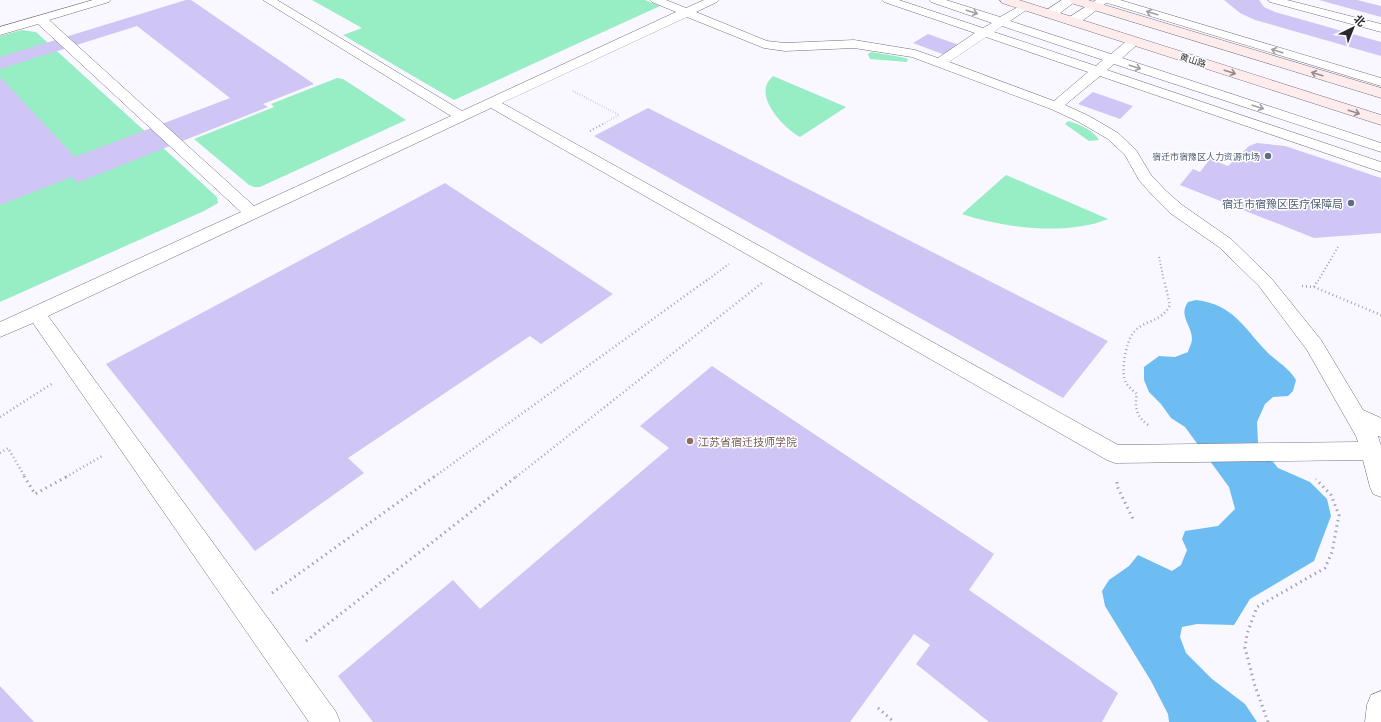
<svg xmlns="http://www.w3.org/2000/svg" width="1381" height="722" font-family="'Open Sans','Noto Sans SC',sans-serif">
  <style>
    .green { fill: #97edc4 }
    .water { fill: #6dbdf2 }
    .building { fill: #d0c6f5 }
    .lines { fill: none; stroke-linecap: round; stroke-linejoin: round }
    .service-casing { stroke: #736f80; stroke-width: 1 }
    .tertiary-casing { stroke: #736f80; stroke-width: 1 }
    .secondary-casing { stroke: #736f80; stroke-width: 1 }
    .path-far3 { stroke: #a6a4ac; stroke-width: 1.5; stroke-dasharray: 0.5 2; stroke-linecap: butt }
    .path-far2 { stroke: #a6a4ac; stroke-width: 2; stroke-dasharray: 1 2.5; stroke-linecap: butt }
    .path-far1 { stroke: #a6a4ac; stroke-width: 2.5; stroke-dasharray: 1 3; stroke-linecap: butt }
    .path { stroke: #a6a4ac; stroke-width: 3; stroke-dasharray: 1.5 4; stroke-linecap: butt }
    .service { fill: #fff; fill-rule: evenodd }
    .tertiary { fill: #fff; fill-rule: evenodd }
    .secondary { fill: #feeced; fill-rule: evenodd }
    .oneway { stroke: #9f9ea1 }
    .oneway2 { stroke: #948a8e }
    .service-dot { fill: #5c6f8a; stroke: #fff; stroke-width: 1.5 }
    .education-dot { fill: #8d6e63; stroke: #fff; stroke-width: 1.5 }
    .labels { text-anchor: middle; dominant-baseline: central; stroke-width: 3; stroke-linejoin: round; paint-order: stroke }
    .far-street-label { font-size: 9px; fill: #29282f; stroke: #fff }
    .far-service-label { font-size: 9px; fill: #4e5e75; stroke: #fff; text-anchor: end }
    .service-label { font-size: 11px; fill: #4e5e75; stroke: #fff; text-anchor: end }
    .education-label { font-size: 11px; fill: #785e54; stroke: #fff; text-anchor: start }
  </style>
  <rect width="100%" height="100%" fill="#f9f7ff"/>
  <!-- green -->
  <path class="green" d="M312,0H645L660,6L454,100L343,35L362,28Z
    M22,30L36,32L217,197L218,203L204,211L0,302V36Z
    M871,52L901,57L908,59L907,62L870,59L868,54Z
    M773,76L846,107L800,137C785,129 759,102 767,84C768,81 771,78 773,76Z
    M337,78L343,79L403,118L406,120L260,187H254L249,185L194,139L274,107L271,104Z
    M1068,121C1078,124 1094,130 1099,140L1089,141L1065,124Z
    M1006,175L1108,219C1067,236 1004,228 962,214Z"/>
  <!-- water -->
  <path class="water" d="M1196,300C1233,304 1244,328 1267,352C1278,363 1287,366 1296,380L1293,391L1288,396L1273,397L1265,404L1257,422L1258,443L1278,468L1310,482L1327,499L1331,516L1314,561L1250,599L1234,625L1197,624L1182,627L1180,637L1186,653L1212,679L1245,704L1257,722H1169L1168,714L1151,681L1105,606L1102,591L1109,580L1129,566L1138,555L1172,571L1181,565L1187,550L1182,539L1185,531L1218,526L1235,509L1229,487L1185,427L1171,418L1161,404L1149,392L1144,380V367L1159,356L1175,357L1188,352C1189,348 1192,343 1192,339C1192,325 1178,316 1188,302Z"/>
  <!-- building -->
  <path class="building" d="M186,0H191L314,84L263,104L268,107L77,183L72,177L0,205V77L75,157L230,98L137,26L0,69V57Z
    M1224,0H1259L1264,7L1275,12L1381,42V56L1255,20L1240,13Z
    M1319,0H1357L1381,6V17Z
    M928,34L959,45L945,55L913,43Z
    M1093,92L1133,106L1120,119L1078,104Z
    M648,108L1108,341L1063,398L594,136Z
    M1257,143L1285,146L1381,178V233L1314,238L1180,185L1193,169L1200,172L1210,159L1228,166L1249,146Z
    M445,183L613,294L541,344L530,336L348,458L364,473L255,551L106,364Z
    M712,366L994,554L969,590L1118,693L1102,722H989L916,664L930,645L914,634L850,722H373L338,676L453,580L480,609L669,448L640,426Z
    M0,686L34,722H0Z"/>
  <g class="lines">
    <!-- service casing -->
    <g class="service-casing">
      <path id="service" d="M93,0H111L109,2L49,20L254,206L451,116L263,0H277L462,111L676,12L652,2L650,0H666L686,8L704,0H719L717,2L696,12L767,41L785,43L854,40L915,50L938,58L975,33L884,2L882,0H899L983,28L992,23L931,2L929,0H946L1000,17L1025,3L1029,4L1031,6L1029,8L1010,21L1111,54L1130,38H1138L1140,41L1138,44L1122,58L1381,143V152L1114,64L1107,70L1381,162V172L1100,76L1065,105L1089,116L1118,133L1136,150L1151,175L1165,190L1182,205L1231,239L1271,278L1321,340L1363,410L1381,418V437L1378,436L1381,446V497L1373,494L1370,487L1363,460L1115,463L1107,460L491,108L48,316L336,712L340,722H309L33,323L0,337V322L241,212L38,24L0,35V27ZM687,17L764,48L785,51L854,48L912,57L1051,109L1079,122L1108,139L1125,155L1139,180L1153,196L1170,213L1219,247L1259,286L1307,350L1356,436L1358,442L1118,445L502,103ZM1002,26L1103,60L1096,66L994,32ZM986,37L1088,72L1054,101L949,62Z
        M1102,0H1120L1381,78V86L1104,2Z
        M1268,0H1287L1381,24V32L1270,2Z
        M1381,691V722H1365L1367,705L1371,695Z"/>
    </g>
    <!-- tertiary casing -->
    <g class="tertiary-casing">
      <path id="tertiary" d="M1062,0H1077L1055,17H1045L1044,14L1045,11Z
        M1096,0H1110L1078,24H1068L1066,21L1068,18Z"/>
    </g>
    <!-- secondary casing -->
    <g class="secondary-casing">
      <path id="secondary" d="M1000,0H1019L1381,115V125L1002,3Z
        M1069,0H1088L1381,88V98L1071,3Z"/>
    </g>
    <!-- path-far3 -->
    <path class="path-far3" d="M573,91L619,115L601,125"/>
    <!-- path-far2 -->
    <path class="path-far2" d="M590,131L603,124
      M1159,257L1164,281
      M706,281L729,264
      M1318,281L1338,247"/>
    <!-- path-far1 -->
    <path class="path-far1" d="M1302,286L1314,287L1381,315
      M1314,287L1318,280
      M0,417L53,383
      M1148,425C1137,417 1134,408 1137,394C1133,391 1129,387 1126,383C1120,372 1126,341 1134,332C1145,319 1161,323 1170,305L1164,280
      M0,453L8,448L25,477
      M66,477L102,456
      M434,477L707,280
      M516,477L762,283"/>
    <!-- path -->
    <path class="path" d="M24,476L35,494L68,476
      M1117,482V486L1133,519
      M272,593L435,476
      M306,641L517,476
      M878,708L894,722
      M1268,722L1255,686L1245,648L1247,634L1257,607L1325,568L1332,552L1339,515L1331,495L1316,479"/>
    <!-- service -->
    <use href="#service" class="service"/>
    <!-- tertiary -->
    <use href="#tertiary" class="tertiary"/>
    <!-- secondary -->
    <use href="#secondary" class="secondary"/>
  </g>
  <!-- one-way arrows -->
  <defs><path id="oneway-shaft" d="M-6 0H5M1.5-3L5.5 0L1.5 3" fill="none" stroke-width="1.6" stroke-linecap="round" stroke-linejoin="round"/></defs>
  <g class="oneway">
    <use href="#oneway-shaft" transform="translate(972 12) rotate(18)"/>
    <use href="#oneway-shaft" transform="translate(1152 13) rotate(-163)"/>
    <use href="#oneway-shaft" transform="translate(1277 51) rotate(-163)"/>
    <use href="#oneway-shaft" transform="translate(1135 67) rotate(18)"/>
    <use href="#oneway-shaft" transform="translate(1258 107) rotate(18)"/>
  </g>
  <g class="oneway2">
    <use href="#oneway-shaft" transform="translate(1230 72) rotate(18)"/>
    <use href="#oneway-shaft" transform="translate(1317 74) rotate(-163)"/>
    <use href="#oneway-shaft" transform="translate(1354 112) rotate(18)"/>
  </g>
  <!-- markers -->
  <g class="service-dot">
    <circle cx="1268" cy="156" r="4"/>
    <circle cx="1351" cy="203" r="4"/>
  </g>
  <circle class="education-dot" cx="690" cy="441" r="4"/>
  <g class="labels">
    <!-- far-street labels -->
    <g class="far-street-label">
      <text transform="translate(1193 60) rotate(18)">黄山路</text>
    </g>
    <!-- far-service labels -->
    <g class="far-service-label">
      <text x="1260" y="156">宿迁市宿豫区人力资源市场</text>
    </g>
    <!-- service labels -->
    <g class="service-label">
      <text x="1343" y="203">宿迁市宿豫区医疗保障局</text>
    </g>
    <!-- education labels -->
    <g class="education-label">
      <text x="698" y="441">江苏省宿迁技师学院</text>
    </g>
  </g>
  <!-- north arrow -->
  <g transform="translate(1353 28) rotate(43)" stroke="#ffffff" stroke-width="3" paint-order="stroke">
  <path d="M0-3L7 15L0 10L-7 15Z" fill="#29282f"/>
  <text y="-6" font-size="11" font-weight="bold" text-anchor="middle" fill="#29282f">北</text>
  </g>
</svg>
